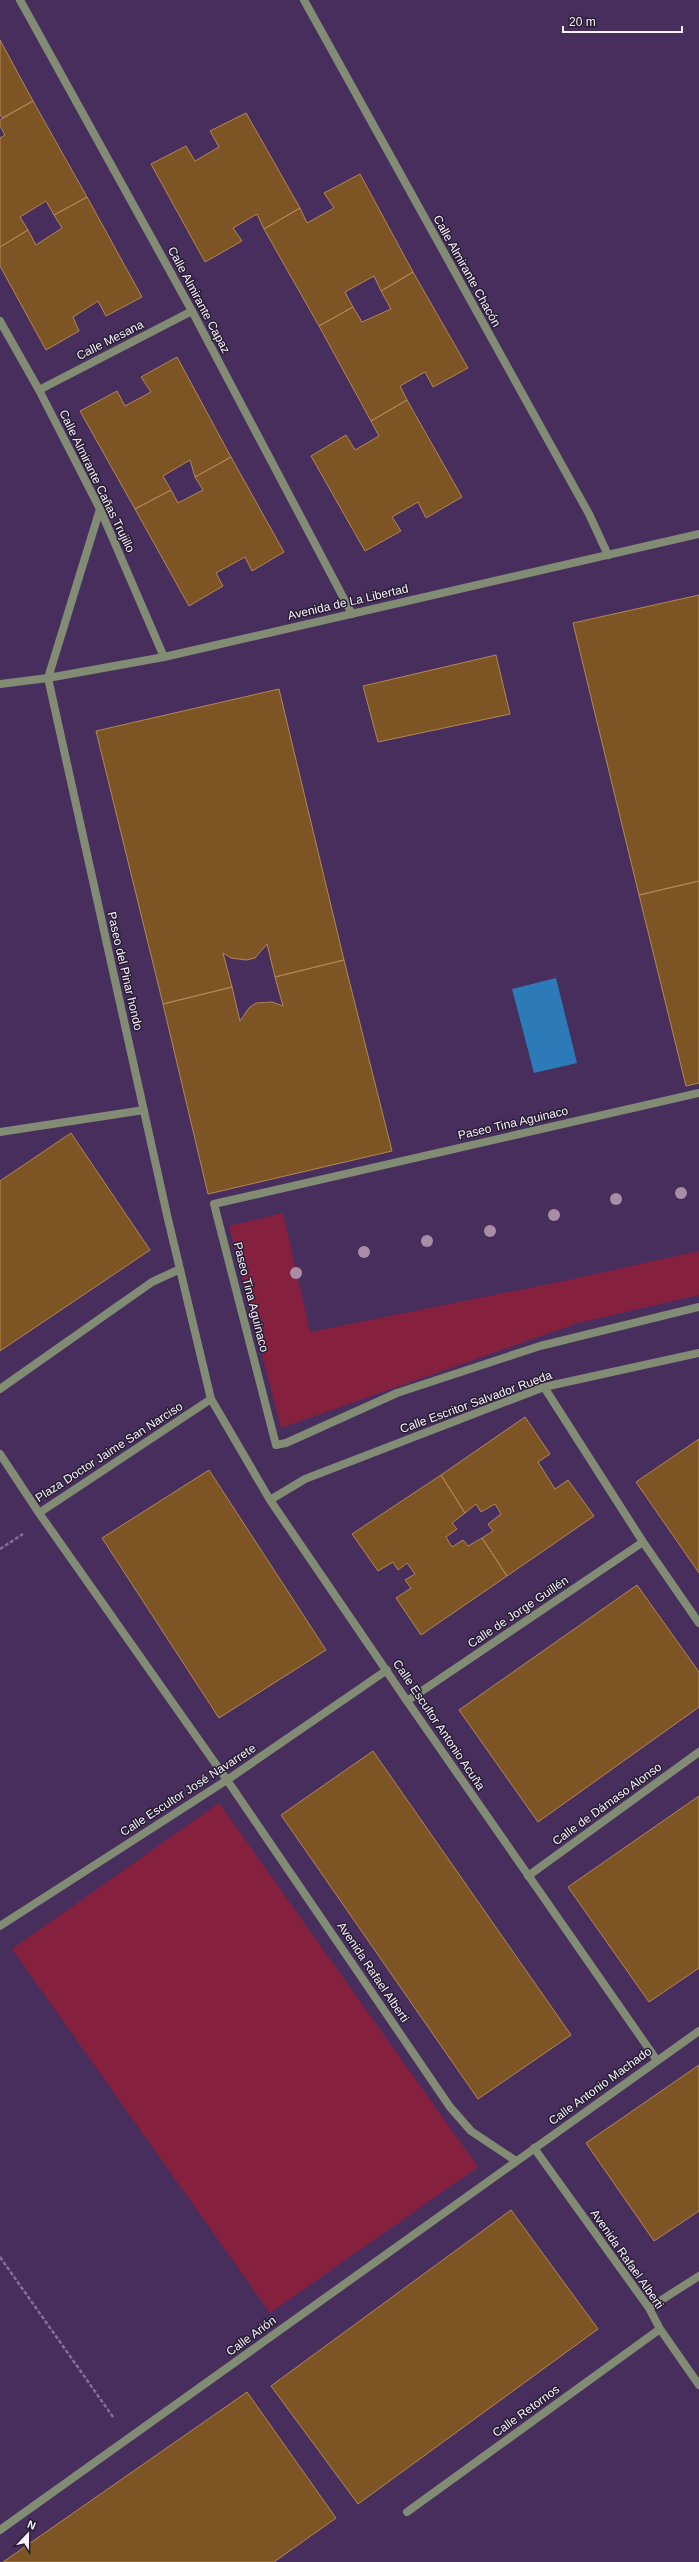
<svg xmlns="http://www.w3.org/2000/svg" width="699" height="2562" font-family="Arial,sans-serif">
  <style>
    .green { fill: #85213f }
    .water { fill: #2d7ab9 }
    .building { fill: #7d5424; stroke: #b48757 }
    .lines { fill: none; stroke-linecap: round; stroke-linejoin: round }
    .path { stroke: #837194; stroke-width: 2.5; stroke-dasharray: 4 2; stroke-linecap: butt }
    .pedestrian { stroke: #828c74; stroke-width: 8 }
    .minor { stroke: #828c74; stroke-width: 8 }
    .tertiary { stroke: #828c74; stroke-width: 8 }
    .tree { fill: #a98da4 }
    .labels { text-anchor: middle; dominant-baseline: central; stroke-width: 3; stroke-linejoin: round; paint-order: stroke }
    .street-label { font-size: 12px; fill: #f8f2fe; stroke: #281d32 }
  </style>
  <rect width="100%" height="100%" fill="#472e5d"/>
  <!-- green -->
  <path class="green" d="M283,1213L310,1332L564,1281L699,1251V1295L578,1323L281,1428L229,1226Z
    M219,1803L478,2167L270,2313L12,1949Z"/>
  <!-- water -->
  <path class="water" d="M556,978L577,1063L534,1073L512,989Z"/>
  <!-- building -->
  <path class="building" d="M0,40L33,101L2,118L0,114Z
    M33,101L87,197L54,215L46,201L20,217L28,230L0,247V138L5,135L0,126V120Z
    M246,113L300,208L264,229L257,214L233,228L242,241L205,262L151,164L186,146L195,161L219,147L210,131Z
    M360,174L413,272L381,291L374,276L345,292L353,307L319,326L264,229L300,208L307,223L334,208L324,193Z
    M87,197L142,297L106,316L98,301L73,317L79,331L46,350L0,266V247L28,230L36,245L62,228L54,215Z
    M413,272L468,368L433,387L425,372L400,386L407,400L371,421L319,326L353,307L362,322L391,309L381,291Z
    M177,357L231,457L195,477L190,460L163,476L171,490L135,509L80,411L117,391L125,406L151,392L141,377Z
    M407,400L462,497L426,518L418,502L392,517L401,531L365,551L311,456L346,435L355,450L379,436L371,421Z
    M231,457L284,552L252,571L245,557L216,573L223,586L189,606L135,509L171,490L178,503L203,490L195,477Z
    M699,595V881L639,895L573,623Z
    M496,655L510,714L378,742L363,686Z
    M279,689L344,960L275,977L267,944L255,958L246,960L231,958L223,953L232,987L163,1004L96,731Z
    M699,881V1083L686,1086L639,895Z
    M344,960L392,1151L208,1194L163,1004L232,987L240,1021L249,1008L256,1003L272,1002L283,1006L275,977Z
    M71,1133L150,1250L0,1351V1181Z
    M525,1417L550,1454L538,1462L555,1489L568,1480L594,1516L507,1576L482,1538L493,1531L488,1524L501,1514L495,1504L481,1512L476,1504L465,1513L441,1475Z
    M699,1439V1573L636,1482Z
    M209,1470L326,1650L219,1718L102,1538Z
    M441,1475L465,1513L452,1523L457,1529L446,1537L452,1547L463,1540L468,1546L482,1538L507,1576L421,1635L396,1598L411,1588L405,1580L415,1574L407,1563L398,1570L393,1562L378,1571L352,1534Z
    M637,1585L699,1672V1707L538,1822L459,1710Z
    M373,1751L571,2035L478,2099L281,1815Z
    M699,1796V1968L649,2002L568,1887Z
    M699,2065V2211L654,2241L586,2143Z
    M511,2210L598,2329L358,2504L271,2386Z
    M247,2392L336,2518L274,2562H3Z"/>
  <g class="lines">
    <!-- path -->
    <path class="path" d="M0,1549L23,1534
      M0,2257L113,2417"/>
    <!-- pedestrian -->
    <path class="pedestrian" d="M699,1093L214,1204L276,1445L286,1443L397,1393L540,1346L699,1307
      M544,1387L643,1542L699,1623
      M407,1701L643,1542
      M528,1876L699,1752"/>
    <!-- minor -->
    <path class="minor" d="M20,0L192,311L352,614
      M304,0L589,514L608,555
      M0,321L39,390L100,509L164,657
      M39,390L192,311
      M100,509L48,678L167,1215L211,1399L270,1500L407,1701L656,2059
      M0,1132L144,1110
      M0,1389L152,1282L180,1269
      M0,1454L39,1513L211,1399
      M270,1500L305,1479L544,1387L699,1353
      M39,1513L227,1780L450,2107L471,2131L516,2161
      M0,1926L227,1780L387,1670
      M534,2148L649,2308L660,2329L699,2385
      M649,2308L699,2276
      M407,2512L660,2329
      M0,2530L699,2031"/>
    <!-- tertiary -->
    <path class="tertiary" d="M0,684L48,678L164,657L699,534"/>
  </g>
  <!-- trees -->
  <g class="tree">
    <circle cx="681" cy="1193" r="6"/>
    <circle cx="616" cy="1199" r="6"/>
    <circle cx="554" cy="1215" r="6"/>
    <circle cx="490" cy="1231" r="6"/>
    <circle cx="427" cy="1241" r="6"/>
    <circle cx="364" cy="1252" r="6"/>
    <circle cx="296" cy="1273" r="6"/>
  </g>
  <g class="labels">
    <!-- street labels -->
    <g class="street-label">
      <text transform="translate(467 271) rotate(61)">Calle Almirante Chacón</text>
      <text transform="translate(199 300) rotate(62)">Calle Almirante Capaz</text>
      <text transform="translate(110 340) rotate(-27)">Calle Mesana</text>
      <text transform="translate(97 481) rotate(64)">Calle Almirante Cañas Trujillo</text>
      <text transform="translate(348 602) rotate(-13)">Avenida de La Libertad</text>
      <text transform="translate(125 971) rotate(77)">Paseo del Pinar hondo</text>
      <text transform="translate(513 1123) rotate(-13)">Paseo Tina Aguinaco</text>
      <text transform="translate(251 1297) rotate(76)">Paseo Tina Aguinaco</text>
      <text transform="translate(476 1402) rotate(-20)">Calle Escritor Salvador Rueda</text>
      <text transform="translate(109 1452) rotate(-33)">Plaza Doctor Jaime San Narciso</text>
      <text transform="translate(518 1612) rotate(-34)">Calle de Jorge Guillén</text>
      <text transform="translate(439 1725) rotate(56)">Calle Escultor Antonio Acuña</text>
      <text transform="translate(188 1790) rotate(-33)">Calle Escultor José Navarrete</text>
      <text transform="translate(607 1804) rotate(-36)">Calle de Dámaso Alonso</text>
      <text transform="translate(373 1972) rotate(56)">Avenida Rafael Alberti</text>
      <text transform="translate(600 2086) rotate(-36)">Calle Antonio Machado</text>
      <text transform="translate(627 2259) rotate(55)">Avenida Rafael Alberti</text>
      <text transform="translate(251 2336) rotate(-36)">Calle Arión</text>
      <text transform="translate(526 2411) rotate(-36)">Calle Retornos</text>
    </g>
  </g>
  <!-- north arrow -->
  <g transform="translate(28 2534) rotate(22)" stroke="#281d32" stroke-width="3" paint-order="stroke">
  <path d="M0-3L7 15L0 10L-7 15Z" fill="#f8f2fe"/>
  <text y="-6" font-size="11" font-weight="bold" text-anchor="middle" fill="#f8f2fe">N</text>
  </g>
  <!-- scale -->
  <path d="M563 26v6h119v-6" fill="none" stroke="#f8f2fe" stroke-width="2"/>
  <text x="569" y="26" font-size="12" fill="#f8f2fe" stroke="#281d32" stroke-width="3" paint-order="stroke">20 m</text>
</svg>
